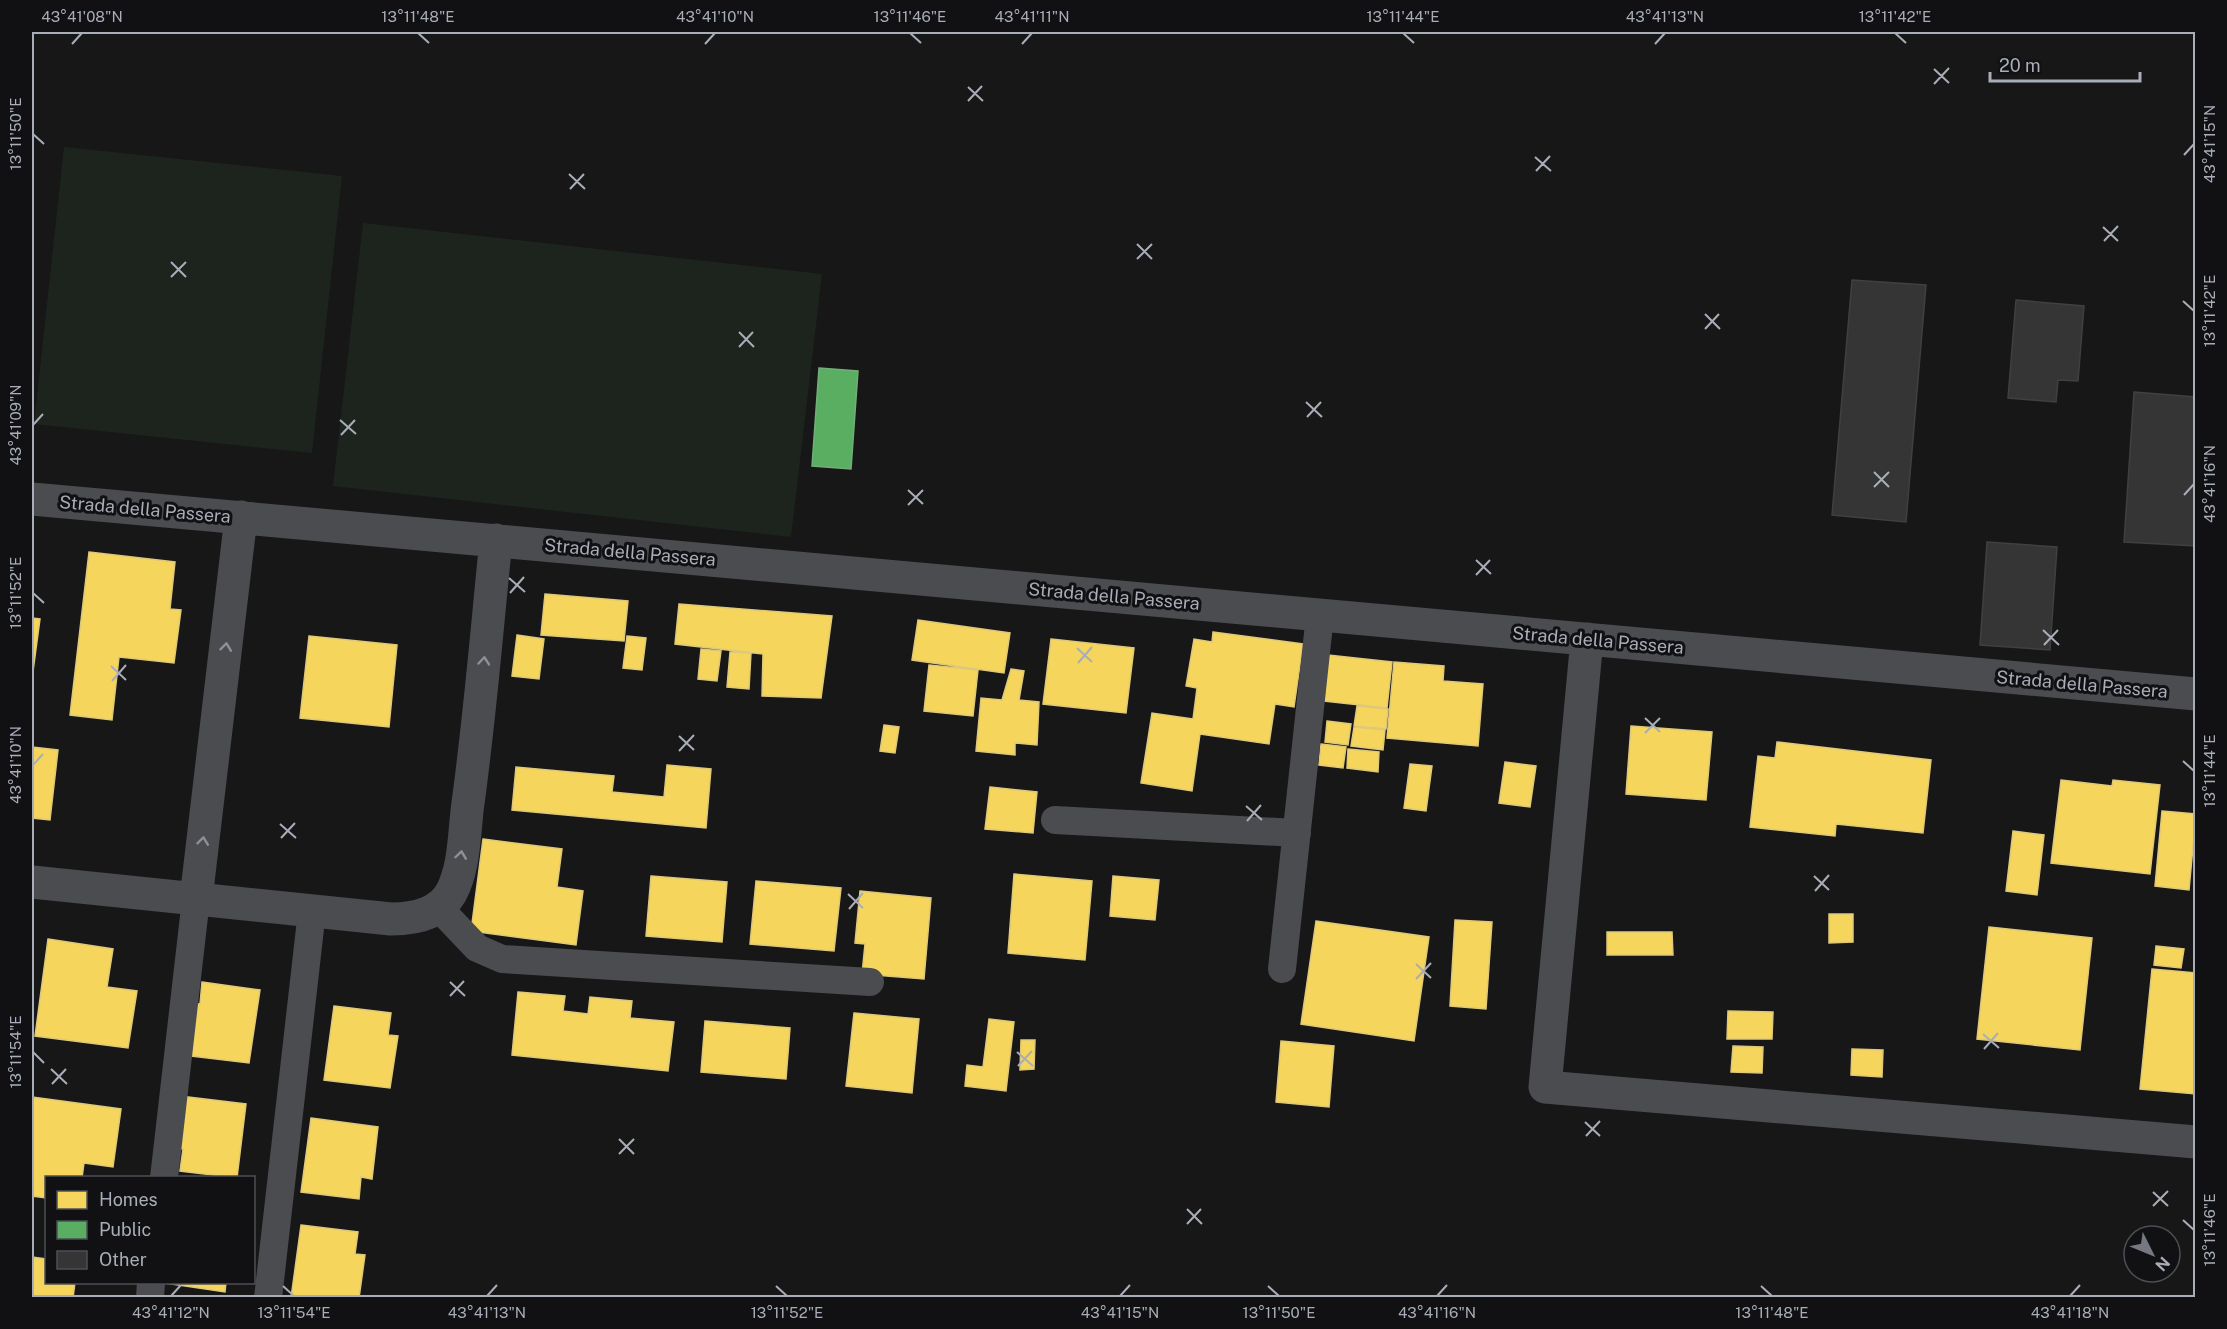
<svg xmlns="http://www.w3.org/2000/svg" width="2227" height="1329" font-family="'Public Sans',sans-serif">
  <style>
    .green { fill: #1d241e }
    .homes { fill: #f6d55c; stroke: #dfc978; stroke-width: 1.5 }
    .public { fill: #5aae61; stroke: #71ae7b; stroke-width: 1.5 }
    .building { fill: #353536; stroke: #3f4043; stroke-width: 1.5 }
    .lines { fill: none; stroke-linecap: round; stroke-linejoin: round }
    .service { stroke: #4b4c50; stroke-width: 28 }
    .minor { stroke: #4b4c50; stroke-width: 33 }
    .oneway { stroke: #8c9099 }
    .ticks { fill: none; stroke: #a8adb8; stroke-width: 2 }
    .labels { text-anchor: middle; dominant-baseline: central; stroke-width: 6; stroke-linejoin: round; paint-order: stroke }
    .street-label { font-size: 18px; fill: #a8adb8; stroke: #111113 }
    .neatline { fill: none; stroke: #a8adb8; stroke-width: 2 }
    .ticks-label { font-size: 15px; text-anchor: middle; fill: #a8adb8 }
  </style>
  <rect width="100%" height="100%" fill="#171717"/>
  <!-- green -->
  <path class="green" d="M64,147L342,176L312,453L34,424Z
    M363,223L822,274L791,537L333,486Z"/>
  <!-- homes -->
  <path class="homes" d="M89,552L175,562L170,609L181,610L174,663L119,657L112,720L70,715Z
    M545,594L628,601L624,641L541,635Z
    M679,604L832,616L821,698L762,696L763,654L675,644Z
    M32,618L40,619L32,679Z
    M918,620L1010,633L1004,673L912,660Z
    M1213,632L1303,644L1294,707L1275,704L1269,744L1200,734L1192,791L1141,783L1152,713L1193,719L1197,688L1186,686L1194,639L1212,642Z
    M517,635L544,639L539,679L512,676Z
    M309,636L397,645L389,727L300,718Z
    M627,636L646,638L642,670L623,668Z
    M1051,639L1134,648L1126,713L1043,704Z
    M701,649L721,651L717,681L698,679Z
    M730,652L751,653L749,689L727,687Z
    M1328,655L1392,662L1387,708L1324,701Z
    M1394,662L1444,666L1443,681L1483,684L1478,746L1387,738Z
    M929,665L978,670L973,716L924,711Z
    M1011,669L1024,671L1019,700L1039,702L1037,745L1015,743V755L976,751L981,698L1002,700Z
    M1357,706L1388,709L1386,729L1354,726Z
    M1327,721L1351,724L1348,745L1325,742Z
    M884,725L899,727L895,753L880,751Z
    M1631,726L1712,732L1706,800L1626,794Z
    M1354,727L1385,730L1383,750L1351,746Z
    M1777,742L1931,760L1923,833L1836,824L1835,836L1750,827L1758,756L1775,758Z
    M1321,744L1346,747L1343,768L1319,765Z
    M32,747L58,750L50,820L32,818Z
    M1348,749L1379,752L1378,772L1347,768Z
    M1505,762L1536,766L1530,807L1499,803Z
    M1410,764L1432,766L1426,811L1404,808Z
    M667,765L711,769L706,828L512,810L516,767L614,776L612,792L664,797Z
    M2061,780L2112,786L2113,780L2160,785L2150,874L2051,863Z
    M990,787L1037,792L1033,833L985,829Z
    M2162,811L2196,814L2189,890L2155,886Z
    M2013,831L2044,835L2037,895L2006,891Z
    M483,839L562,849L557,887L583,891L576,945L471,931Z
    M1014,874L1092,881L1085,960L1008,953Z
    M651,876L727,882L722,942L646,936Z
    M1113,876L1159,880L1155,920L1110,916Z
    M756,881L841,888L834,951L750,944Z
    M860,891L931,898L924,979L862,974L865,944L855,943Z
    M1829,914H1853V942L1829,943Z
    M1455,920L1492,922L1486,1009L1450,1006Z
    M1316,921L1429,937L1414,1041L1301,1024Z
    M1989,927L2092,938L2080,1050L1977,1039Z
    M1607,932H1672L1673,955H1607Z
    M48,939L113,949L107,987L137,991L128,1048L35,1036Z
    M2156,946L2184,949L2181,968L2154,965Z
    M2152,969L2196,973V1094L2140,1089Z
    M202,982L260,990L249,1063L183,1055L189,1003L200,1004Z
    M518,992L565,996L563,1011L588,1014L590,997L632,1001L630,1018L674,1022L668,1071L512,1055Z
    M334,1006L391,1013L388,1035L398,1036L390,1088L324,1080Z
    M1728,1011L1773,1012L1772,1039H1727Z
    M854,1013L919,1019L912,1093L846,1086Z
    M989,1019L1014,1022L1006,1091L965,1086L967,1065L983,1067Z
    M705,1021L790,1028L786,1079L701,1072Z
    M1021,1040H1035L1034,1069L1020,1070Z
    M1281,1041L1334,1046L1329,1107L1276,1102Z
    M1733,1046L1763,1047L1762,1073L1731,1072Z
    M1852,1049L1883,1050L1882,1077L1851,1075Z
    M180,1096L246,1104L237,1178L180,1171L183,1149L173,1148Z
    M32,1097L121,1109L113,1167L84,1163L82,1178H46V1198L32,1196Z
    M311,1118L378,1127L372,1179L361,1177L359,1199L301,1192Z
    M301,1225L358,1232L355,1254L365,1255L359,1298H291Z
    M32,1257L46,1259V1282H75L73,1298H32Z
    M158,1282H226L225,1292Z"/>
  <!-- public -->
  <path class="public" d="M819,368L858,371L851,469L812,466Z"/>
  <!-- building -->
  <path class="building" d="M1852,280L1926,285L1906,522L1832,515Z
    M2016,300L2084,306L2078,381L2058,380L2056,402L2008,398Z
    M2134,392L2196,397V546L2124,542Z
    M1987,542L2057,547L2050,650L1980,645Z"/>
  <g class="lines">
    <!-- service -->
    <path class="service" d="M1055,820L1297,833
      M438,907L477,948L502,959L870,982
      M1282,969L1320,615
      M164,1178L196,899
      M150,1298L151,1282
      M268,1298L312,911"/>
    <!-- minor -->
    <path class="minor" d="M32,499L2196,694
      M1587,639L1545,1087L2196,1142
      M32,882L391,919C414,919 439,914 451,893C465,867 464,832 468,803C480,716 487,628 496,540
      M196,899L241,517"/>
  </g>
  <!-- one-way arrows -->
  <defs><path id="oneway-chevron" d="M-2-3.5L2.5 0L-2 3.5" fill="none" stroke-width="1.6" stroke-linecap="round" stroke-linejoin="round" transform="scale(1.5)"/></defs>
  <g class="oneway">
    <use href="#oneway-chevron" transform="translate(226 647) rotate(-83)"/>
    <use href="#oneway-chevron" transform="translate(484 661) rotate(-85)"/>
    <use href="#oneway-chevron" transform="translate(203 841) rotate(-83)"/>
    <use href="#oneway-chevron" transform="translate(461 855) rotate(-82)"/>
  </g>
  <!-- ticks -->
  <path class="ticks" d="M418,33L429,43M910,33L921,43M1403,33L1414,43M1895,33L1906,43M72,44L82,33M705,44L715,33M1022,44L1032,33M1655,44L1665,33M1934,69L1949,83M1934,84L1949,68M968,87L983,101M968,101L982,86M33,134L44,144M2184,155L2194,144M1535,157L1551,171M1536,171L1550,156M569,174L585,189M570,189L584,174M2103,227L2118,241M2104,241L2118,226M1137,244L1152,259M1137,259L1152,244M171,262L186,277M171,277L186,262M2183,301L2194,311M1705,314L1720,329M1705,329L1719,314M739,332L754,347M739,347L753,332M1306,402L1322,417M1307,417L1321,402M340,420L356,434M33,425L43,414M341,435L355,420M1874,472L1889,487M1874,487L1889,472M908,490L923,504M2184,495L2194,484M908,505L923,490M1476,560L1491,574M1476,575L1490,560M509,578L525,592M33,593L44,603M510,593L524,577M2043,630L2059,645M2044,645L2058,630M1077,648L1092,662M1078,663L1092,647M111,666L126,680M112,681L126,665M1645,718L1660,732M1645,733L1660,718M679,736L694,750M679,751L694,735M2183,761L2194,771M33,765L43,754M1246,806L1262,820M1247,821L1261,805M280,824L296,838M281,838L295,823M1814,876L1829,890M1815,891L1829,875M848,894L863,908M849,909L863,893M1416,964L1431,978M1416,979L1431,963M450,982L465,996M450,996L464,981M1983,1034L1999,1048M1984,1049L1998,1033M33,1052L44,1063M1017,1052L1033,1066M1018,1066L1032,1051M51,1069L67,1084M52,1084L66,1069M1585,1122L1600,1136M1586,1136L1600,1121M619,1139L634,1154M619,1154L634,1139M2153,1192L2168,1206M2153,1206L2168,1191M1187,1209L1202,1224M2183,1220L2194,1230M1187,1224L1201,1209M283,1286L294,1296M776,1286L787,1296M1268,1286L1279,1296M1761,1286L1772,1296M171,1296L181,1285M487,1296L497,1285M1120,1296L1130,1285M1437,1296L1447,1285M2070,1296L2080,1285"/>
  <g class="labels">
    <!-- street labels -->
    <g class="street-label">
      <text transform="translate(145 509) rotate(5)">Strada della Passera</text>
      <text transform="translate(630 552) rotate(5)">Strada della Passera</text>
      <text transform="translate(1114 596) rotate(5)">Strada della Passera</text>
      <text transform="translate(1598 640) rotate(5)">Strada della Passera</text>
      <text transform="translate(2082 684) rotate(5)">Strada della Passera</text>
    </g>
  </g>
  <!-- border -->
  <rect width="2227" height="1329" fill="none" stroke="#111113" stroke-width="66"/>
  <!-- legend -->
  <rect x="45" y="1176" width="210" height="108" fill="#111113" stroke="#4d4f55" stroke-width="1.5"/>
  <rect x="57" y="1191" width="30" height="18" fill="#f6d55c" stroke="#4d4f55" stroke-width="1.5"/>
  <text x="99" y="1206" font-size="18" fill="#a8adb8">Homes</text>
  <rect x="57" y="1221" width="30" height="18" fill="#5aae61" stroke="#4d4f55" stroke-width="1.5"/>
  <text x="99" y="1236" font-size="18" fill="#a8adb8">Public</text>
  <rect x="57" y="1251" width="30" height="18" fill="#353536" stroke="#4d4f55" stroke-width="1.5"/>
  <text x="99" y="1266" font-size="18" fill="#a8adb8">Other</text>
  <!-- north arrow -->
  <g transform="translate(2152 1254) rotate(133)"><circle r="28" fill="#111113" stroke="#4d4f55" stroke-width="1.5"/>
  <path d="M0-4.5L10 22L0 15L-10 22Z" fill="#757880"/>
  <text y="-9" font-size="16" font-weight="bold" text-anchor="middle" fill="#a8adb8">N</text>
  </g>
  <!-- scale -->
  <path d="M1990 72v9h150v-9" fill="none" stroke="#a8adb8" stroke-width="3"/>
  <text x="1999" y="72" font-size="18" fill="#a8adb8" stroke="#111113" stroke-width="4.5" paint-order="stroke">20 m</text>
  <rect x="33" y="33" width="2161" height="1263" class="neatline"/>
  <g class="ticks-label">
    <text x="82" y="22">43°41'08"N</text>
    <text x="418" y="22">13°11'48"E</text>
    <text x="715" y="22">43°41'10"N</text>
    <text x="910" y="22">13°11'46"E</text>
    <text x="1032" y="22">43°41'11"N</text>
    <text x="1403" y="22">13°11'44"E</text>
    <text x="1665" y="22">43°41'13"N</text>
    <text x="1895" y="22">13°11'42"E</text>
    <text transform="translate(16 134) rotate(-90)" y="5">13°11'50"E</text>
    <text transform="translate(2210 144) rotate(-90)" y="5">43°41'15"N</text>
    <text transform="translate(2210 311) rotate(-90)" y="5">13°11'42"E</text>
    <text transform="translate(16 425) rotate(-90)" y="5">43°41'09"N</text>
    <text transform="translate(2210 484) rotate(-90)" y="5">43°41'16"N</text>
    <text transform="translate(16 593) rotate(-90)" y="5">13°11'52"E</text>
    <text transform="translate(16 765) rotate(-90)" y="5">43°41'10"N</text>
    <text transform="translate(2210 771) rotate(-90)" y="5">13°11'44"E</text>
    <text transform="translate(16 1052) rotate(-90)" y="5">13°11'54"E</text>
    <text transform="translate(2210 1230) rotate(-90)" y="5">13°11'46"E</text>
    <text x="171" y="1318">43°41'12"N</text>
    <text x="294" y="1318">13°11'54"E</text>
    <text x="487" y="1318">43°41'13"N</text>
    <text x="787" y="1318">13°11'52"E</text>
    <text x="1120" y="1318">43°41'15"N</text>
    <text x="1279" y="1318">13°11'50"E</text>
    <text x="1437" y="1318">43°41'16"N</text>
    <text x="1772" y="1318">13°11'48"E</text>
    <text x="2070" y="1318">43°41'18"N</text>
  </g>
</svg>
